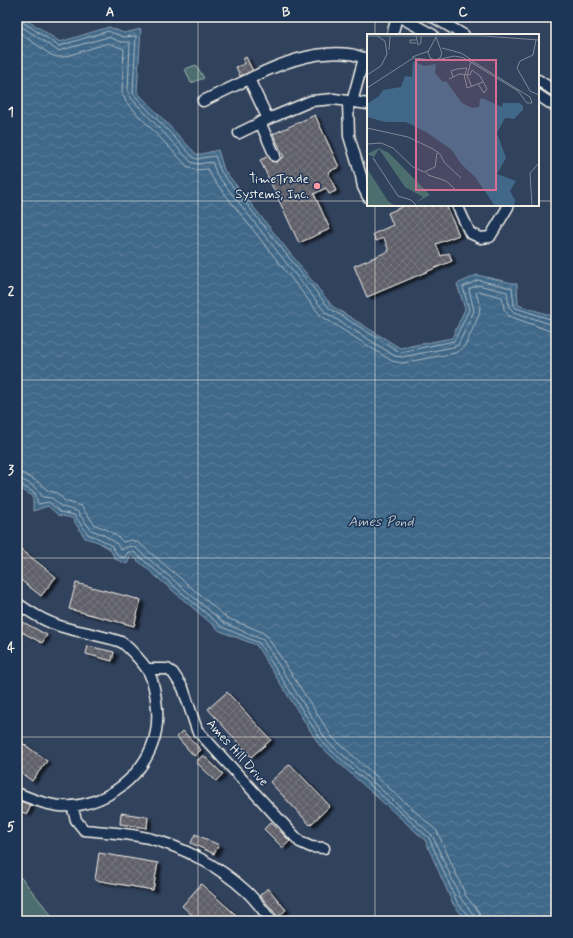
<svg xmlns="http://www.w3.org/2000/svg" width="573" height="938" font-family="Mynerve,sans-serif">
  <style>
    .green { fill: #4d6e6f; stroke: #a0b0ac }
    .water { fill: url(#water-waves); stroke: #899fae }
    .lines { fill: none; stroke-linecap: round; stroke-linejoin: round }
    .shore { stroke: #acbac2; stroke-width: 1 }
    .building { fill: url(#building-cross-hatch); stroke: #f4f1e8; filter: url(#shadow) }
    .minor-casing { stroke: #f4f1e8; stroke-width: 13 }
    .minor { stroke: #1d3557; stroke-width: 10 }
    .grid { fill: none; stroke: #f4f1e8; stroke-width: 1; stroke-opacity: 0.55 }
    .poi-dot { fill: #ff9aa2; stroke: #1d3557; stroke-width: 1.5 }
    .labels { text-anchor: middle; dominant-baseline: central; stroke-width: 3; stroke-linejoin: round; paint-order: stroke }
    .poi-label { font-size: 13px; fill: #f4f1e8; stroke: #1d3557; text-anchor: end }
    .street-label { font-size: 13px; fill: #f4f1e8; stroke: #1d3557 }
    .water-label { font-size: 14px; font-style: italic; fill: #b5c1c6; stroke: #1d3557 }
    .inset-road { fill: none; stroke: #7f8895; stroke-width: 1 }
    .view { fill: #d66f93; fill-opacity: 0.15; stroke: #d66f93; stroke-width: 2 }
    .inset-edge { fill: none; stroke: #f4f1e8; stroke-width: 2 }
    .neatline { fill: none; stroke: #f4f1e8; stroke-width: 1.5 }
    .grid-label { font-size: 13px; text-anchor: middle; font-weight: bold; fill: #f4f1e8 }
  </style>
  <defs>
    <pattern id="water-waves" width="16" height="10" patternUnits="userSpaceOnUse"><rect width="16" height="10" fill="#416888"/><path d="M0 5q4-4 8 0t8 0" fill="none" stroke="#5d7e99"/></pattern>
    <pattern id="building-cross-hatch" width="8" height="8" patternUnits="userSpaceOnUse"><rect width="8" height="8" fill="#61606b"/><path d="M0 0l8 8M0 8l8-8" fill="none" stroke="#787780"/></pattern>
    <filter id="shadow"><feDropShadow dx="4" dy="2.5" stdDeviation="1" flood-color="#0009"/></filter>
  </defs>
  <rect width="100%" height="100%" fill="#31425d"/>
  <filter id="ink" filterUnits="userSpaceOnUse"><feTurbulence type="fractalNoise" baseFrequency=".025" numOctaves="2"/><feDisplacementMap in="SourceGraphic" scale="8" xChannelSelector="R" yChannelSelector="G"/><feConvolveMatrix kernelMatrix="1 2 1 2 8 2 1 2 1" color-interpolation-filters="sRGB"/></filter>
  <g filter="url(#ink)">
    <!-- green -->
    <path class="green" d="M196,65L204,78L191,83L185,69Z
      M17,874L23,880L56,921H17Z"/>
    <!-- water -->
    <path class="water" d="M17,17H23L60,42L109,27L124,33L141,29L137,92L197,155L218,150L224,170L332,306L400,348L452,338L465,309L457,284L477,275L517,284L518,305L556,317V921H467L453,904L425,840L320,746L256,645L220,631L131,555L127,564L115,559L110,549L98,542L85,538L72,518L58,515L48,506L33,511V496L17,487Z"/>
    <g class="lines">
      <!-- shore -->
      <path class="shore" d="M21,17L23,22L59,46L108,31L123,37L136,36L133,92L134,95L194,158L197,159L215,156L221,172L329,308L398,351L401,352L454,341L469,310L463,287L478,280L512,288L514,305L516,308L556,321
        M17,22L21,26L58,51L108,37L121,42H130L128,92L131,98L191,162L197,164L212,162L217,175L325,312L395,356L402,357L453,347L458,345L474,311L469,289L478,285L507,292L509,307L514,312L556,326
        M17,31L51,55L57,57H64L108,43L124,49L122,92L126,102L187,166L195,170L208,169L213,179L321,316L392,361L402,363L455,353L460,350L465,346L479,315L480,306L476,293L479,291L502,297L504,309L509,316L550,331L556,332
        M17,473L24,474L40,483L47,490L57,493L65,501L81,506L95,525L106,529L118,537L123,542L132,540L139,543L227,618L262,632L267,636L332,737L437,831L466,896L479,912L481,921
        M17,479C27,480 39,489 43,497L52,498L62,507L77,511L91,530L102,534L115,542L121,550L130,546L136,548L224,623L263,640L327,741L432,835L461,899L474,915L475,921
        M17,484L20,485L35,493L38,504L49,502L60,512L74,515L88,534L100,539L112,546L118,556L124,558L128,552H134L222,627L259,643L324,744L429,838L457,902L469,917L470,921"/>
    </g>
    <!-- building -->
    <path class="building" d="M246,57L253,71L240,76L236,67L245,64L243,59Z
      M315,115L339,167L328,172L336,191L329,194L326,188L314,194L330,229L299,243L260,160L269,156L272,162L284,157L273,134Z
      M406,205H446L459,235L436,244L441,256L449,253L452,261L367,297L354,266L389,251L384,238L376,241L373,234L393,225L388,213Z
      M17,546L56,577L41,596L17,577Z
      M76,583L141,600L134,626L69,609Z
      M23,622L47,635L42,643L18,630Z
      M88,646L114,652L112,661L86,654Z
      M227,692L271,740L251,757L208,709Z
      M183,731L201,750L194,756L177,737Z
      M17,739L47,761L32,781L17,770Z
      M203,755L223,774L216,781L196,762Z
      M290,764L330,806L310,825L270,782Z
      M17,800L31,805L27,814L17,810Z
      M121,813L148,817L147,828L120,824Z
      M271,822L290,841L283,848L264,829Z
      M195,834L219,845L214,854L191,843Z
      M99,853L158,863L153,890L95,880Z
      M201,884L243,921H199L182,906Z
      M268,888L286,910L278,917L260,895Z"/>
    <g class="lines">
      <!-- minor casing -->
      <g class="minor-casing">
        <path id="minor" d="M400,17L433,35
          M433,17L464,35
          M392,35L397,17
          M538,80L556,92
          M538,95L556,107
          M203,101L249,79
          M348,101L349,136L361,176L363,187L368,197
          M268,119L249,79C278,64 316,50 349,54C354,54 359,57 364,58L352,102
          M260,122L275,156
          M239,133L268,119L311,101L334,99L368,104
          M457,205L470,233L481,238L490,237L508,207L507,205
          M17,603C28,611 41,619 54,624C66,629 79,631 92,634C101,637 112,638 121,642C127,645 142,662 146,668C153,677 156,697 157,709C161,759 121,800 73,806C54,808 34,800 17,793
          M147,669H167L173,673L183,688L197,730L300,842L311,847L324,848
          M72,806L76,820L84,830C105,832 127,833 148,838C183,847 219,866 246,891C256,900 263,911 272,921"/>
      </g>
      <!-- minor -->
      <use href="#minor" class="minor"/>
    </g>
  </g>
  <!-- grid -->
  <path class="grid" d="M198,17V921M375,17V35M17,201H368M538,201H556M375,205V921M17,380H556M17,558H556M17,737H556"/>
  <!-- markers -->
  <circle class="poi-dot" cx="317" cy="186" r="4"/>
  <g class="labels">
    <!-- poi labels -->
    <g class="poi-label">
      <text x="309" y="179">TimeTrade<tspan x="309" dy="15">Systems, Inc.</tspan></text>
    </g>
    <!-- street labels -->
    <g class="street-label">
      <text transform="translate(237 753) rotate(48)">Ames Hill Drive</text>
    </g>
    <!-- water labels -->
    <g class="water-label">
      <text x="381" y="522">Ames Pond</text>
    </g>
  </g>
  <!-- overview -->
  <g transform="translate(367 34)">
    <rect width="172" height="172" fill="#31425d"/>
    <path d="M12,114L22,119L63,161L48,169L56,163L38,153L12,115L7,123L0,120ZM1,136L21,167L28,172H0Z" fill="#4d6e6f"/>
    <path d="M46,27L57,32L69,30L68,39L76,48L79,47L95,69L105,74L112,73L113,66L115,64L135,73L136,69H152L156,72V76L147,85L138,84L130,99L139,124L130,140L149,147L143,157L148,166L147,172H128L108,143L94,130L85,116L59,98L39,88H18L0,83V70L12,62L16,56L34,53L38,42L45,43Z" fill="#416888"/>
    <path class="inset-road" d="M0,2H117L172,6M49,2L51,11L54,9V2M69,3L75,19L73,24L68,26L63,24L61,18ZM169,6L166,21L153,27L150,34L163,57L172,61M49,9H43V6H49M75,14L94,19L105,26M22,16L23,2M45,23L62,17M70,26L87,22L97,24L151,57L160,69H165L163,63L105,27M104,28L100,42L105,53M97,40L100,54L116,48M0,41L14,32L20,20L18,7L10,2M86,43L84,37L90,35L100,34L98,40M82,45L92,40L103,41L105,36L113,42L120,55L117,59L111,50M0,54L46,24L65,26M0,94L41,103L66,115L73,120L77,128L94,144M0,110L14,109L26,114L46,133L57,138L68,133L70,119M8,127L6,124L31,162L44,166L50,172M59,138L61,141L79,147L89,156M165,172L163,139L172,129"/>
    <path class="view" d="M49,26H129V156H49Z"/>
    <rect width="172" height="172" class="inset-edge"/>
  </g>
  <!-- margin -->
  <rect width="573" height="938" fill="none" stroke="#1d3557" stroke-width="44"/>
  <rect x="22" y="22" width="529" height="894" class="neatline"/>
  <g class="grid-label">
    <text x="110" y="16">A</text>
    <text x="286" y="16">B</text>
    <text x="463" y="16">C</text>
    <text x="11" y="116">1</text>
    <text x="11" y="295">2</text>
    <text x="11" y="474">3</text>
    <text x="11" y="652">4</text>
    <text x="11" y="831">5</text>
  </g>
</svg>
